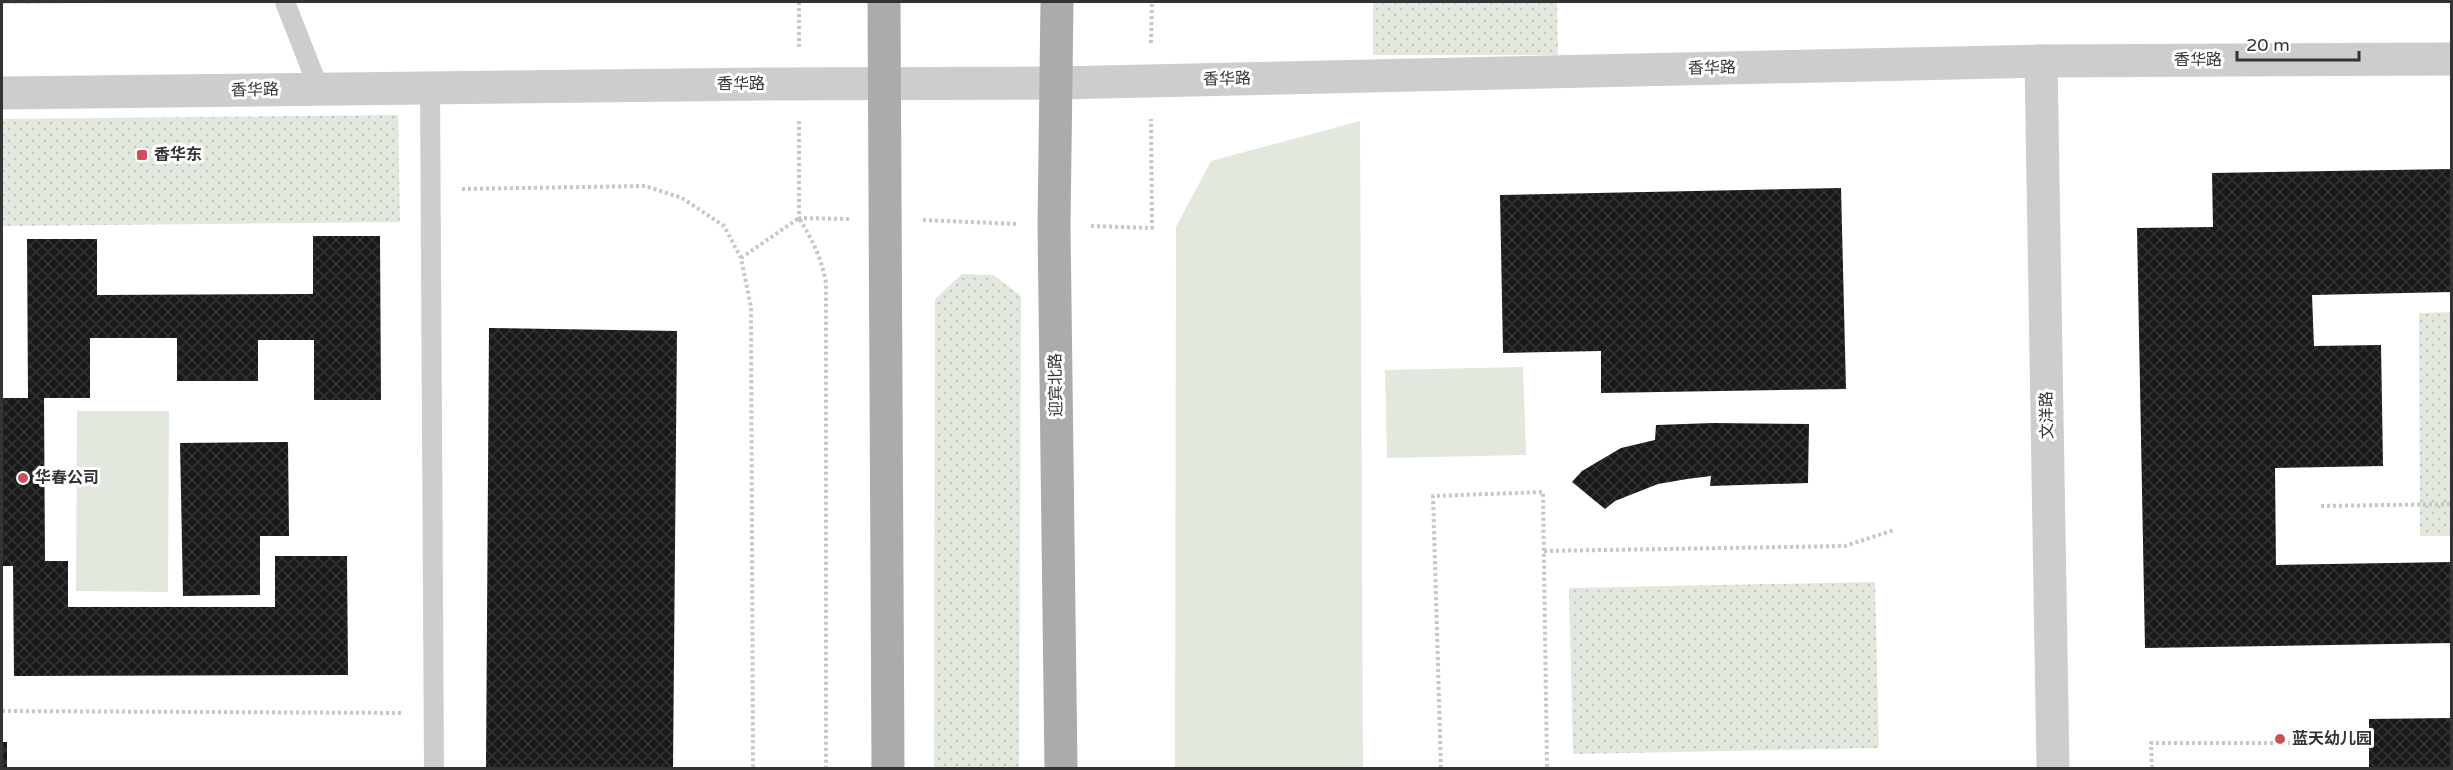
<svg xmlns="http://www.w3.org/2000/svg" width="2453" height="770" font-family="'Varela Round','Noto Sans SC',sans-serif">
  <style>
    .grass { fill: url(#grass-dots) }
    .park { fill: #e3e8de }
    .building { fill: url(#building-cross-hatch) }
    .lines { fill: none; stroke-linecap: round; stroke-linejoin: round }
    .path { stroke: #c7c7c7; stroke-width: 4; stroke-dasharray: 3 3; stroke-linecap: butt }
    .service { stroke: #cdcdcd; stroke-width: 20 }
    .minor { stroke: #cdcdcd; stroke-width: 33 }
    .tertiary { stroke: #cdcdcd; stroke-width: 33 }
    .primary { stroke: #ababab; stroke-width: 33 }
    .poi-dot { fill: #d04f5d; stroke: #fff; stroke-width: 2 }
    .labels { text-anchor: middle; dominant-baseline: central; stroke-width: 6; stroke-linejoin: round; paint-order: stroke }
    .street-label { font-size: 16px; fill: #333; stroke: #fff }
    .poi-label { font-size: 16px; font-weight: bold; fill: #333; stroke: #fff; text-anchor: start }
  </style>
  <defs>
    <pattern id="grass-dots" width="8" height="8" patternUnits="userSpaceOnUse" patternTransform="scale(1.5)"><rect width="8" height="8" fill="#e3e8de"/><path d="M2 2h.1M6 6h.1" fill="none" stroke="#c3c7bf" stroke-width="1.8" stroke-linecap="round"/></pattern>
    <pattern id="building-cross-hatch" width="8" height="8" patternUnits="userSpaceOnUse" patternTransform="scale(1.5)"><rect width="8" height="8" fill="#1a1a1a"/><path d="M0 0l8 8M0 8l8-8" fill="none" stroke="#333"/></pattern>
  </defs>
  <rect width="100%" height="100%" fill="#fff"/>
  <!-- grass -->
  <path class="grass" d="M2,2H215L2,4Z
    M1373,2H1557L1558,55H1373Z
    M398,115L400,222L2,226V119Z
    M962,274L993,275L1021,296L1019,768H934L935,299Z
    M2451,312V536H2420L2419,313Z
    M1875,582L1879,748L1573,754L1569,588Z"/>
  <!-- park -->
  <path class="park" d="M1360,121L1363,768H1175L1176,227L1211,161Z
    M1523,367L1526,455L1387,458L1385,370Z
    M77,411H169L168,592L76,591Z"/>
  <!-- building -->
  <path class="building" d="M2452,169V292L2312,295L2314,346L2381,345L2383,466L2275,468L2276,565L2452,562V643L2145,648L2137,228L2213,227L2212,173Z
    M1841,188L1846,389L1601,393V351L1503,353L1500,195Z
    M313,236H380L381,400H314V340H258V381H177V338H90V398H44L45,561H68V607H275V556H347L348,675L14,676L13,566H2V398H28L27,239H97V295L313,294Z
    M489,328L677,331L673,768H486Z
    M1713,423L1809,424L1808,483L1710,486L1711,476L1687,479L1658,484L1615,501L1605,509L1572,482L1582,471L1621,448L1655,440L1656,425Z
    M288,442L289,536H260V595L183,596L180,443Z
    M2452,718V768H2369V719Z
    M2,742H7V768H2Z"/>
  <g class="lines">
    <!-- path -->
    <path class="path" d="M799,2V47
      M1151,43L1152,2
      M799,121V218L849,219
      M462,189L645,186L682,198L724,226L741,258L751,307L753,768
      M923,220L1017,224
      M1091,226L1152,228L1151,119
      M741,258L799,218C812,239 822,259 826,283V768
      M2321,506L2452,504
      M1544,551L1845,546L1894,530
      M2,711L403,713
      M1441,768L1433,496L1543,492L1547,768
      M2152,768L2151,743H2339"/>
    <!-- service -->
    <path class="service" d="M285,2L319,89
      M430,88L434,768"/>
    <!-- minor -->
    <path class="minor" d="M2041,61L2053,768"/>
    <!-- tertiary -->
    <path class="tertiary" d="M2,93L765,84L1056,83L2041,61L2452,59"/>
    <!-- primary -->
    <path class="primary" d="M884,2L888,768
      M1057,2L1054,225L1061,768"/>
  </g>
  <!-- markers -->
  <g class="poi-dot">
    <rect x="136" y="149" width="12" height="12" rx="3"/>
    <circle cx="23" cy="478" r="6"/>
    <circle cx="2280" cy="739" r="6"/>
  </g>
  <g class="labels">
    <!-- street labels -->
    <g class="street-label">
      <text x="2198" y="60">香华路</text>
      <text transform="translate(1712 68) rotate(-1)">香华路</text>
      <text transform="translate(1227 79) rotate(-1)">香华路</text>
      <text x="741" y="84">香华路</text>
      <text transform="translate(255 90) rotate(-1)">香华路</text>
      <text transform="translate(1056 385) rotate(-91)">迎宾北路</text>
      <text transform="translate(2047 415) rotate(-91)">文洋路</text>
    </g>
    <!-- poi labels -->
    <g class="poi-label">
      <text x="154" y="155">香华东</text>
      <text x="35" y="478">华春公司</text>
      <text x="2292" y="739">蓝天幼儿园</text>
    </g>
  </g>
  <!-- border -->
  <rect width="2453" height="770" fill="none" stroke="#333333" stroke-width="6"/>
  <!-- scale -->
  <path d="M2237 51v9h122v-9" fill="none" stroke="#333333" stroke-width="3"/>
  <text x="2246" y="51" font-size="18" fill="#333333" stroke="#ffffff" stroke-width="4.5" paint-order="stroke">20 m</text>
</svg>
